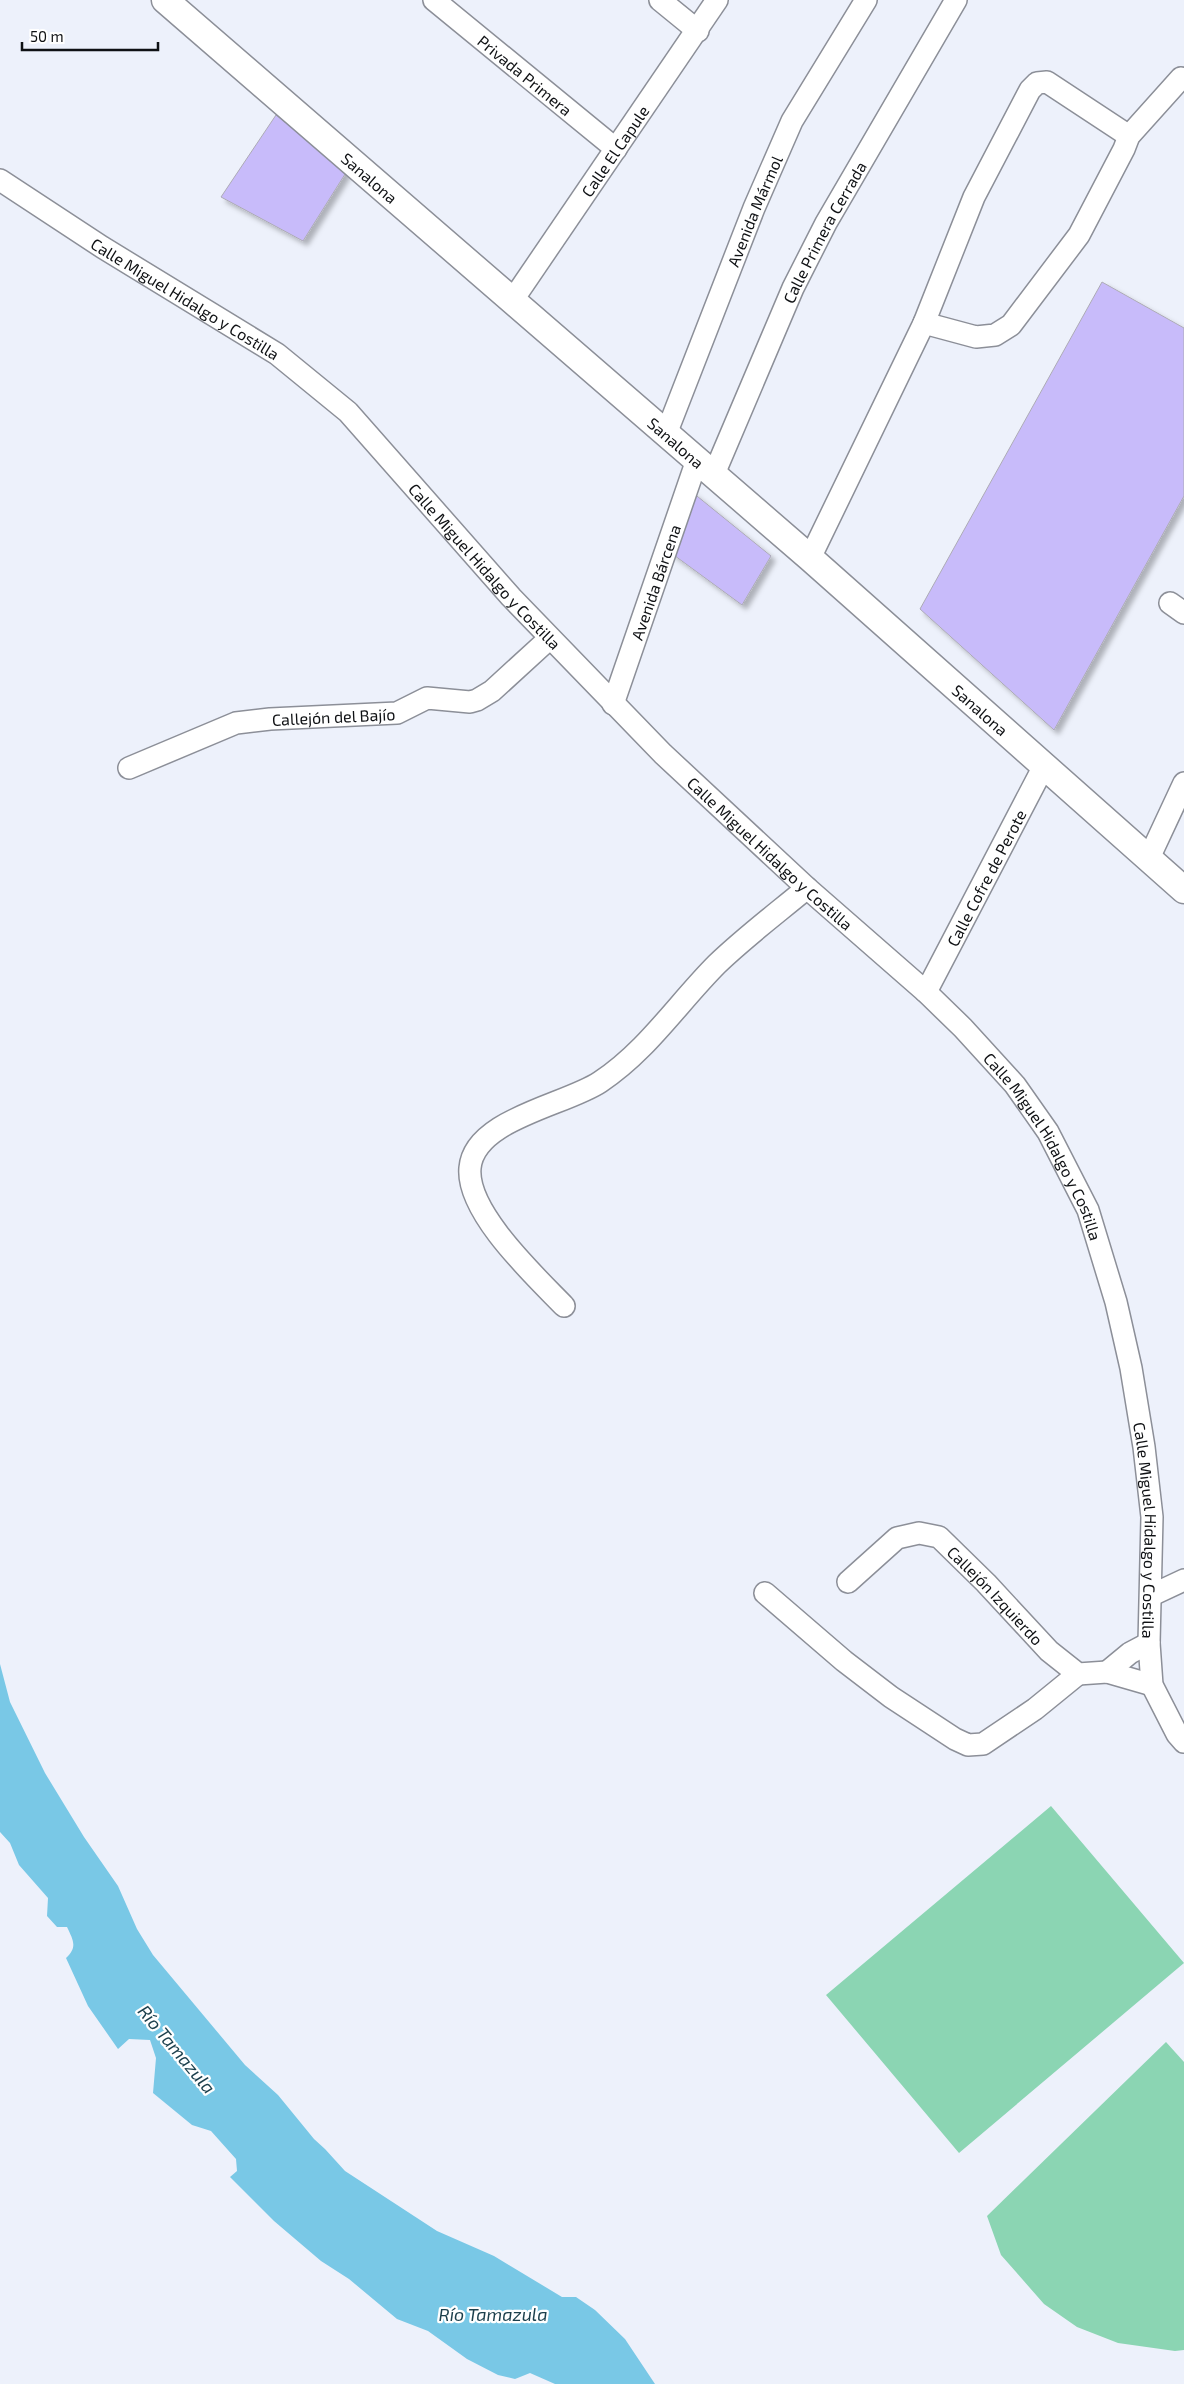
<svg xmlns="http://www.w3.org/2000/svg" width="1184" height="2384" font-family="'Exo 2',sans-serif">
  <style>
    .green { fill: #8bd5b3 }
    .water { fill: #79c8e6 }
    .building { fill: #c8bbfa; stroke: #adabb5; filter: url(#shadow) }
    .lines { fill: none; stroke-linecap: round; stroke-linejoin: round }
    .minor-casing { stroke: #8c8f98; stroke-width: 24 }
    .major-casing { stroke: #8c8f98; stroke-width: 29 }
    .minor { stroke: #fff; stroke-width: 21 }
    .major { stroke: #fff; stroke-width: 26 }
    .labels { text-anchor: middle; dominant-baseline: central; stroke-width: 4.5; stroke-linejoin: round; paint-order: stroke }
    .street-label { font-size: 16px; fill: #0f1114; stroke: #fff }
    .water-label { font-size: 18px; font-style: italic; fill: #1b3f4c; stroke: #fff }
  </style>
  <defs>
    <filter id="shadow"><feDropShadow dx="4.5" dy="4.5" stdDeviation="2.5" flood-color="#0004"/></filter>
  </defs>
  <rect width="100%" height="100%" fill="#edf1fb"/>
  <!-- green -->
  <path class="green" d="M1051,1806L1184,1963L959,2153L826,1995Z
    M1166,2042L1184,2062V2350L1175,2351L1118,2343L1077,2327L1044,2304L1001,2255L987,2216Z"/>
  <!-- water -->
  <path class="water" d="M0,1664L10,1702L45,1773L84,1837L118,1886L137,1929L153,1955L245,2065L278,2095L314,2139L325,2149L345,2171L437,2231L494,2256L562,2297H576L595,2310L625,2339L655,2384H555L530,2373L515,2379L498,2375L467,2359L428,2331L397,2319L349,2279L321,2261L274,2221L230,2177L237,2171L236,2159L211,2131L192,2125L153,2093L156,2058L150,2040L129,2039L118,2049L88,2006L66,1958C78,1947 73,1940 67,1927H57L47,1916L48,1898L19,1865L10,1843L0,1832Z"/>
  <!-- building -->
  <path class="building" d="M276,115L347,171L303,241L221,197Z
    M1102,282L1184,328V496L1054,730L920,609Z
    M692,492L771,556L742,605L671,553Z"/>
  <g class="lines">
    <!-- minor casing -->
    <g class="minor-casing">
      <g id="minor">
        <path id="s1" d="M434,0L616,149"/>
        <path d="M660,0L698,31"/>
        <path id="s2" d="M0,180L102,247L277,354L348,412L511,597L663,754L807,888L926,992L963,1028L1015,1085L1048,1132L1088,1210L1116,1302L1131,1368L1144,1447L1152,1517L1149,1643L1152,1685L1177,1734L1184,1742"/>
        <path id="s3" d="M512,301L717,0"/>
        <path d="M924,323L976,337L995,335L1011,325L1079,235L1124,149L1129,136L1181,78"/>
        <path id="s4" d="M666,434L754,208L792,121L866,0"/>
        <path id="s5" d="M714,474L793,288L826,223L956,0"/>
        <path d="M810,558L924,323L974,197L1030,90L1037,83L1047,82L1129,136"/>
        <path d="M1170,603L1184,613"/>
        <path id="s6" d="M613,704L697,460"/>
        <path id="s7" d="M129,768L236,723L270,719L397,713L427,698L470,702L477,700L492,691L550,638"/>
        <path d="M1149,858L1184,783"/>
        <path id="s8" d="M926,992L1045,764"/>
        <path d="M564,1306C535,1276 466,1212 470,1168C474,1119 566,1105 600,1082C647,1051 678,1003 717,964C745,937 777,913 807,888"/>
        <path id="s9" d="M848,1582L897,1538L919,1533L939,1537L986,1583L1049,1651L1078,1674L1107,1672L1152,1685"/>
        <path d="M765,1593L844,1661L891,1697L955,1739L968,1745L983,1744L1035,1709L1078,1674"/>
        <path d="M1152,1595L1184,1580"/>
        <path d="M1107,1672L1130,1653L1149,1643"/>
      </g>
    </g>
    <!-- major casing -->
    <g class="major-casing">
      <g id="major">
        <path id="s10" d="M165,0L810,558L1184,890"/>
      </g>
    </g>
    <!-- minor -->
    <use href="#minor" class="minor"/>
    <!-- major -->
    <use href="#major" class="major"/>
  </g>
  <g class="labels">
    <!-- street labels -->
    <g class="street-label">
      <text stroke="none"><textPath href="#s1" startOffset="118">Privada Primera</textPath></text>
      <text stroke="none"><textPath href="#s3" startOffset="182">Calle El Capule</textPath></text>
      <text stroke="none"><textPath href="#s10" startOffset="271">Sanalona</textPath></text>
      <text stroke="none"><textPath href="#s4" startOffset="240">Avenida Mármol</textPath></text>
      <text stroke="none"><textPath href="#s5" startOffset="266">Calle Primera Cerrada</textPath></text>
      <text stroke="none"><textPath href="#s2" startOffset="220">Calle Miguel Hidalgo y Costilla</textPath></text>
      <text stroke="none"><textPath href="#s10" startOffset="676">Sanalona</textPath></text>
      <text stroke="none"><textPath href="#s2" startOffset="625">Calle Miguel Hidalgo y Costilla</textPath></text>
      <text stroke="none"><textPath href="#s6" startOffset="129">Avenida Bárcena</textPath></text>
      <text stroke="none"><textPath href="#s10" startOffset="1081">Sanalona</textPath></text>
      <text stroke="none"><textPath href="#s7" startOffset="214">Callejón del Bajío</textPath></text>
      <text stroke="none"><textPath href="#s2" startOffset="1030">Calle Miguel Hidalgo y Costilla</textPath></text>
      <text stroke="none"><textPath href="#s8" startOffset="129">Calle Cofre de Perote</textPath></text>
      <text stroke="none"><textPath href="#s2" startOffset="1435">Calle Miguel Hidalgo y Costilla</textPath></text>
      <text stroke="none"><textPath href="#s2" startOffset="1840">Calle Miguel Hidalgo y Costilla</textPath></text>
      <text stroke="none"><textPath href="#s9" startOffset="190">Callejón Izquierdo</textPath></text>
    </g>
    <!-- water labels -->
    <g class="water-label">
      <text transform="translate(177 2049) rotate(50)">Río Tamazula</text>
      <text x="493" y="2314">Río Tamazula</text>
    </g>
  </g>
  <!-- scale -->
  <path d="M22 42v8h136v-8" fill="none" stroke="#0f1114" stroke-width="2.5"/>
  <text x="30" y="42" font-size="15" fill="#0f1114" stroke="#ffffff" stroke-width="4" paint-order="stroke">50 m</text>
</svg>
